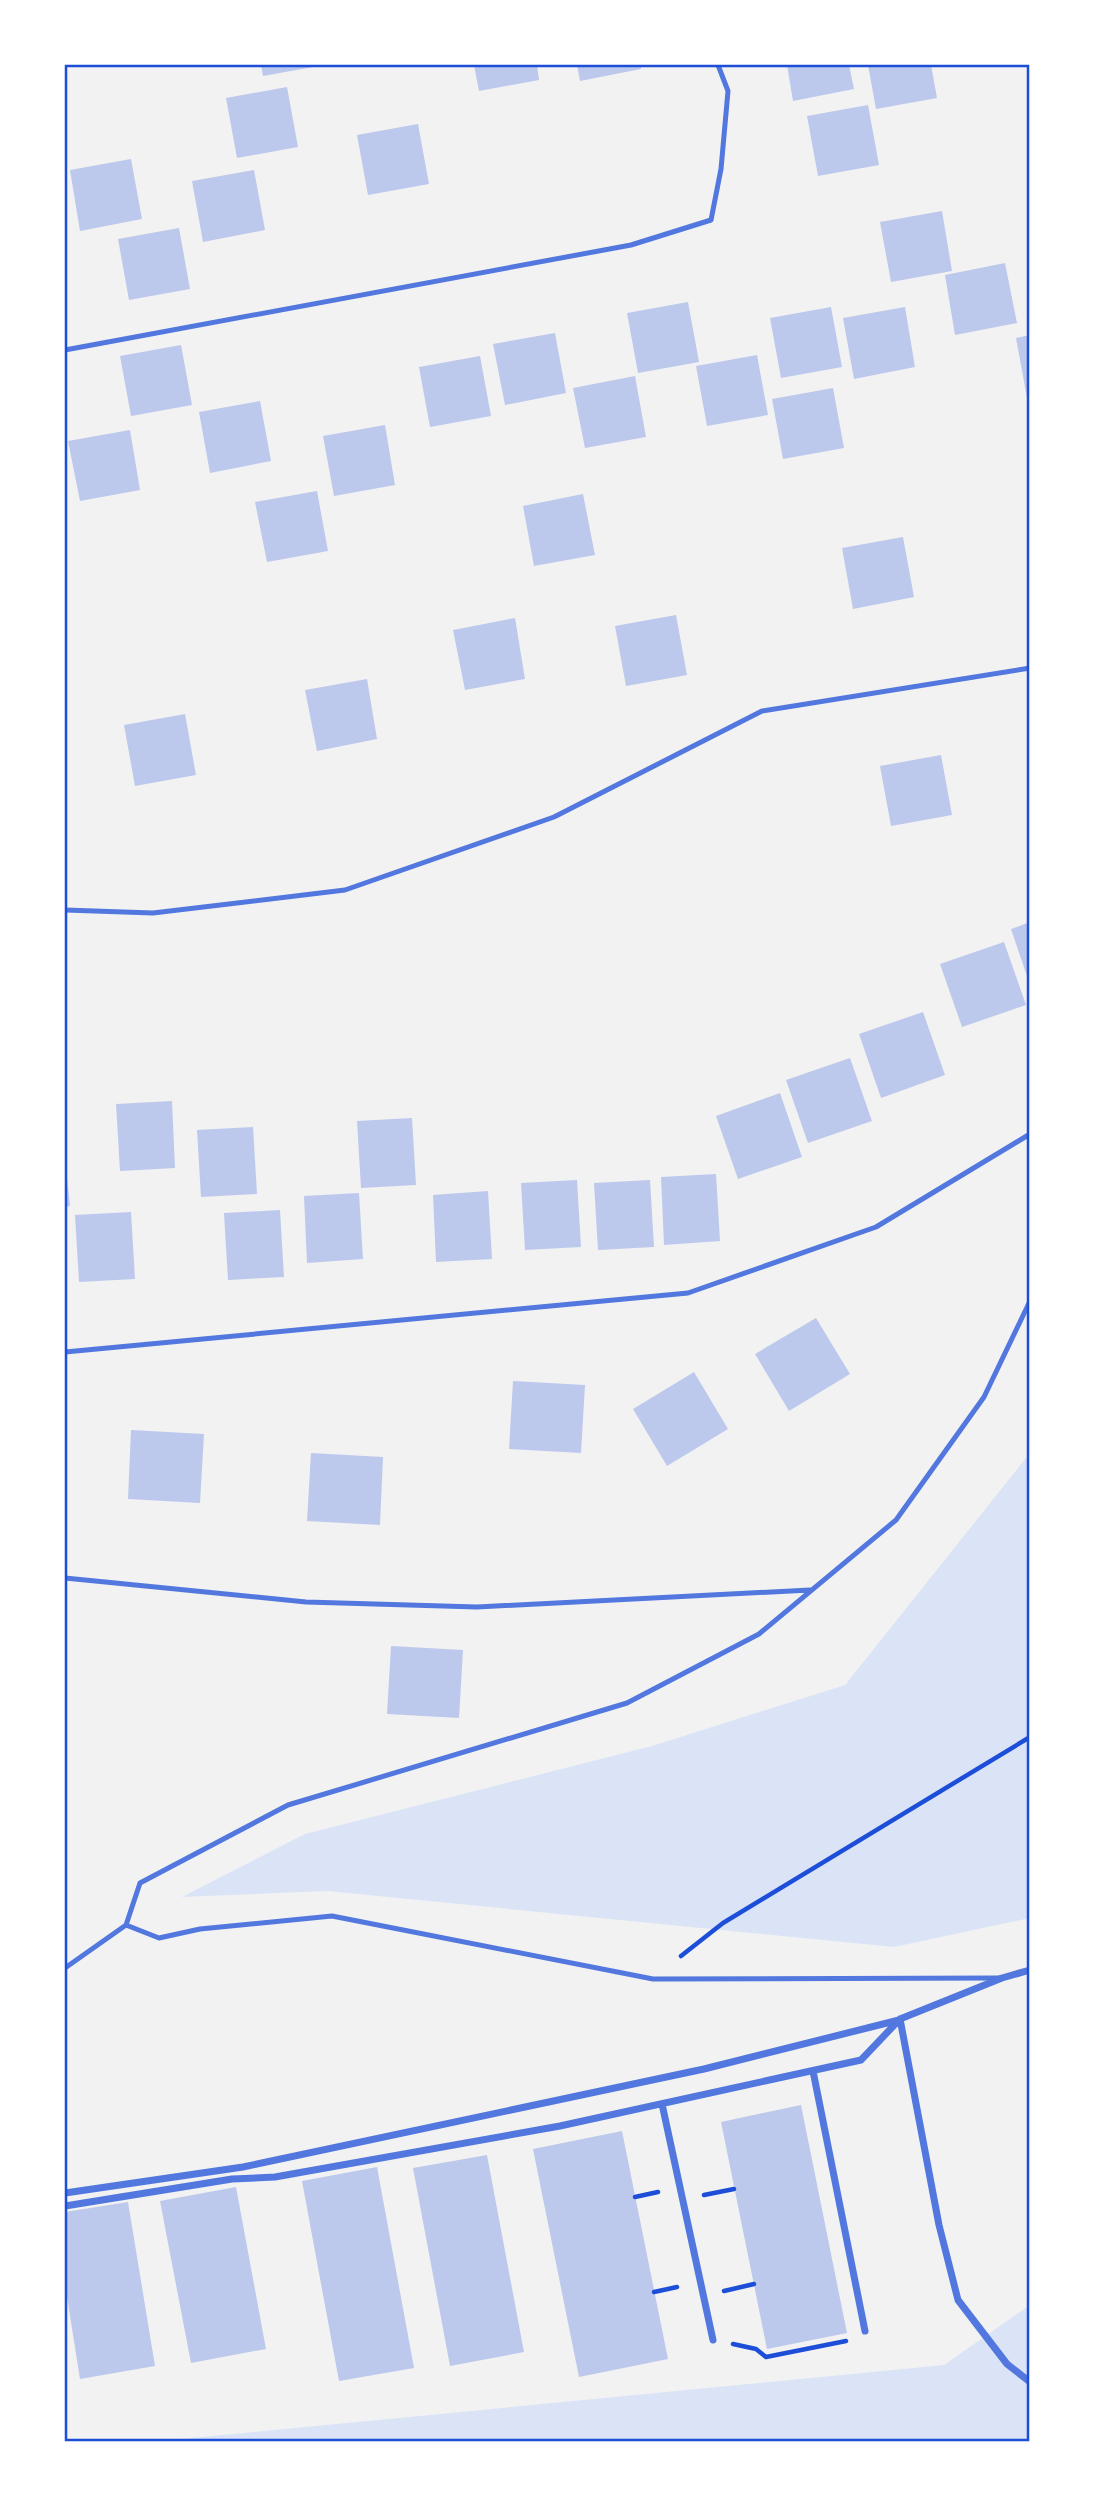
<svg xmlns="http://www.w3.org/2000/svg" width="1095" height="2506" font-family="'Nunito Sans',sans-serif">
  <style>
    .green { fill: #dbe4f7 }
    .building { fill: #bdc9ec }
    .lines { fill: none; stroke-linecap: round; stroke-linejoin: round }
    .path { stroke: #1d4ed8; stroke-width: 4.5 }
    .service { stroke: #5277de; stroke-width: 5 }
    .minor { stroke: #5277de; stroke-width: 7 }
    .neatline { fill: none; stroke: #1d4ed8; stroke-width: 2.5 }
  </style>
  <rect width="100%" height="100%" fill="#f2f2f2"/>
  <!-- green -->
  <path class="green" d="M1030,1453V1918L894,1947L327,1891L182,1897L305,1834L652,1746L845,1685Z
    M1030,2305V2441H161L944,2365Z"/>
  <!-- building -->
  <path class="building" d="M261,65H319V66L263,76Z
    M474,65H537L539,80L479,91Z
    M577,65H641V69L580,81Z
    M787,65H849L854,89L793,101Z
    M868,65H931L937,98L876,109Z
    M287,87L298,147L237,158L226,98Z
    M868,105L879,165L818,176L807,116Z
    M418,124L429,184L368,195L357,135Z
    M131,159L142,219L80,231L70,170Z
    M254,170L265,230L203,242L192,181Z
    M942,211L952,271L891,282L880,222Z
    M179,228L190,289L129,300L118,239Z
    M1005,263L1017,323L955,335L945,275Z
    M688,302L699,362L638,373L627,313Z
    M831,307L842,367L781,378L770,318Z
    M905,307L915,367L854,379L843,318Z
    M555,333L566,393L505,405L493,344Z
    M1030,335V398H1027L1016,338Z
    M181,345L192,405L131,416L120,356Z
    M757,355L768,415L707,426L696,366Z
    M480,356L491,416L430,427L419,367Z
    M635,376L646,437L585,448L573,388Z
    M833,388L844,448L783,459L772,399Z
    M260,401L271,461L210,473L199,412Z
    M385,425L395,485L334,496L323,436Z
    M130,430L140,490L80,501L68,441Z
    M317,491L328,551L267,562L255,502Z
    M583,494L595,555L534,566L523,506Z
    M903,537L914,597L853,609L842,548Z
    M676,615L687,675L626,686L615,626Z
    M515,618L525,679L465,690L453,630Z
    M367,679L377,739L317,751L305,690Z
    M185,714L196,775L135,786L124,725Z
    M941,755L952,815L891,826L880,766Z
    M1030,922V985L1011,929Z
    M1004,942L1026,1005L962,1027L940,964Z
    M923,1012L945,1075L881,1098L859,1034Z
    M850,1058L872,1121L808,1143L786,1080Z
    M780,1093L802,1157L738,1179L716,1116Z
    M172,1101L175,1168L120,1171L116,1104Z
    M412,1118L416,1185L361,1188L357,1121Z
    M253,1127L257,1194L201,1197L197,1130Z
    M65,1157L70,1206L65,1207Z
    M716,1174L720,1241L664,1245L661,1177Z
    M577,1180L581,1247L525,1250L521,1183Z
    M650,1180L654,1247L598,1250L594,1183Z
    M488,1191L492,1259L436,1262L433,1195Z
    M359,1193L363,1259L307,1263L304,1196Z
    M280,1210L284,1277L228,1280L224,1213Z
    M131,1212L135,1279L79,1282L75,1215Z
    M816,1318L850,1374L789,1411L755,1354Z
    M694,1372L728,1429L667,1466L633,1409Z
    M513,1381L585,1385L581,1453L509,1449Z
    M131,1430L204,1434L200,1503L128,1499Z
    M311,1453L383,1457L380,1525L307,1521Z
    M391,1646L463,1650L459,1718L387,1714Z
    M801,2105L847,2333L767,2349L721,2122Z
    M622,2131L668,2359L579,2377L533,2149Z
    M487,2155L524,2352L450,2366L413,2168Z
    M377,2167L414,2368L339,2381L302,2181Z
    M236,2187L266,2349L191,2363L160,2201Z
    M128,2202L155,2366L80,2379L65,2284V2212Z"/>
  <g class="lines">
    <!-- path -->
    <path class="path" d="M681,1956L723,1923L1030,1737
      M704,2195L734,2189
      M635,2197L658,2192
      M724,2291L754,2284
      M654,2292L677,2287
      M733,2344L756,2349L766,2357L846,2341"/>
    <!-- service -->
    <path class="service" d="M65,350L631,245L711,220L721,169L728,91L718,65
      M65,910L153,913L345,890L554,817L762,711L1030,668
      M65,1352L688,1293L876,1227L1030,1134
      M65,1578L306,1602L477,1607L810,1590
      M126,1925L159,1938L200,1929L332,1916L653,1979L999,1978
      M65,1968L126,1925L140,1883L288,1805L627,1703L759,1634L896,1520L984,1397L1030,1301"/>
    <!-- minor -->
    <path class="minor" d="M1030,1970L1002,1978L900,2019L939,2225L958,2300L1007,2364L1030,2382
      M813,2071L865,2331
      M662,2104L713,2340
      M65,2193L243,2167L704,2069L899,2020
      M65,2206L232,2179L275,2177L560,2126L861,2060L900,2019"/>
  </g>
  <!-- border -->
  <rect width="1095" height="2506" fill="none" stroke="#ffffff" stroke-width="133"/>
  <rect x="66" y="66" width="962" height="2374" class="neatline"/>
</svg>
